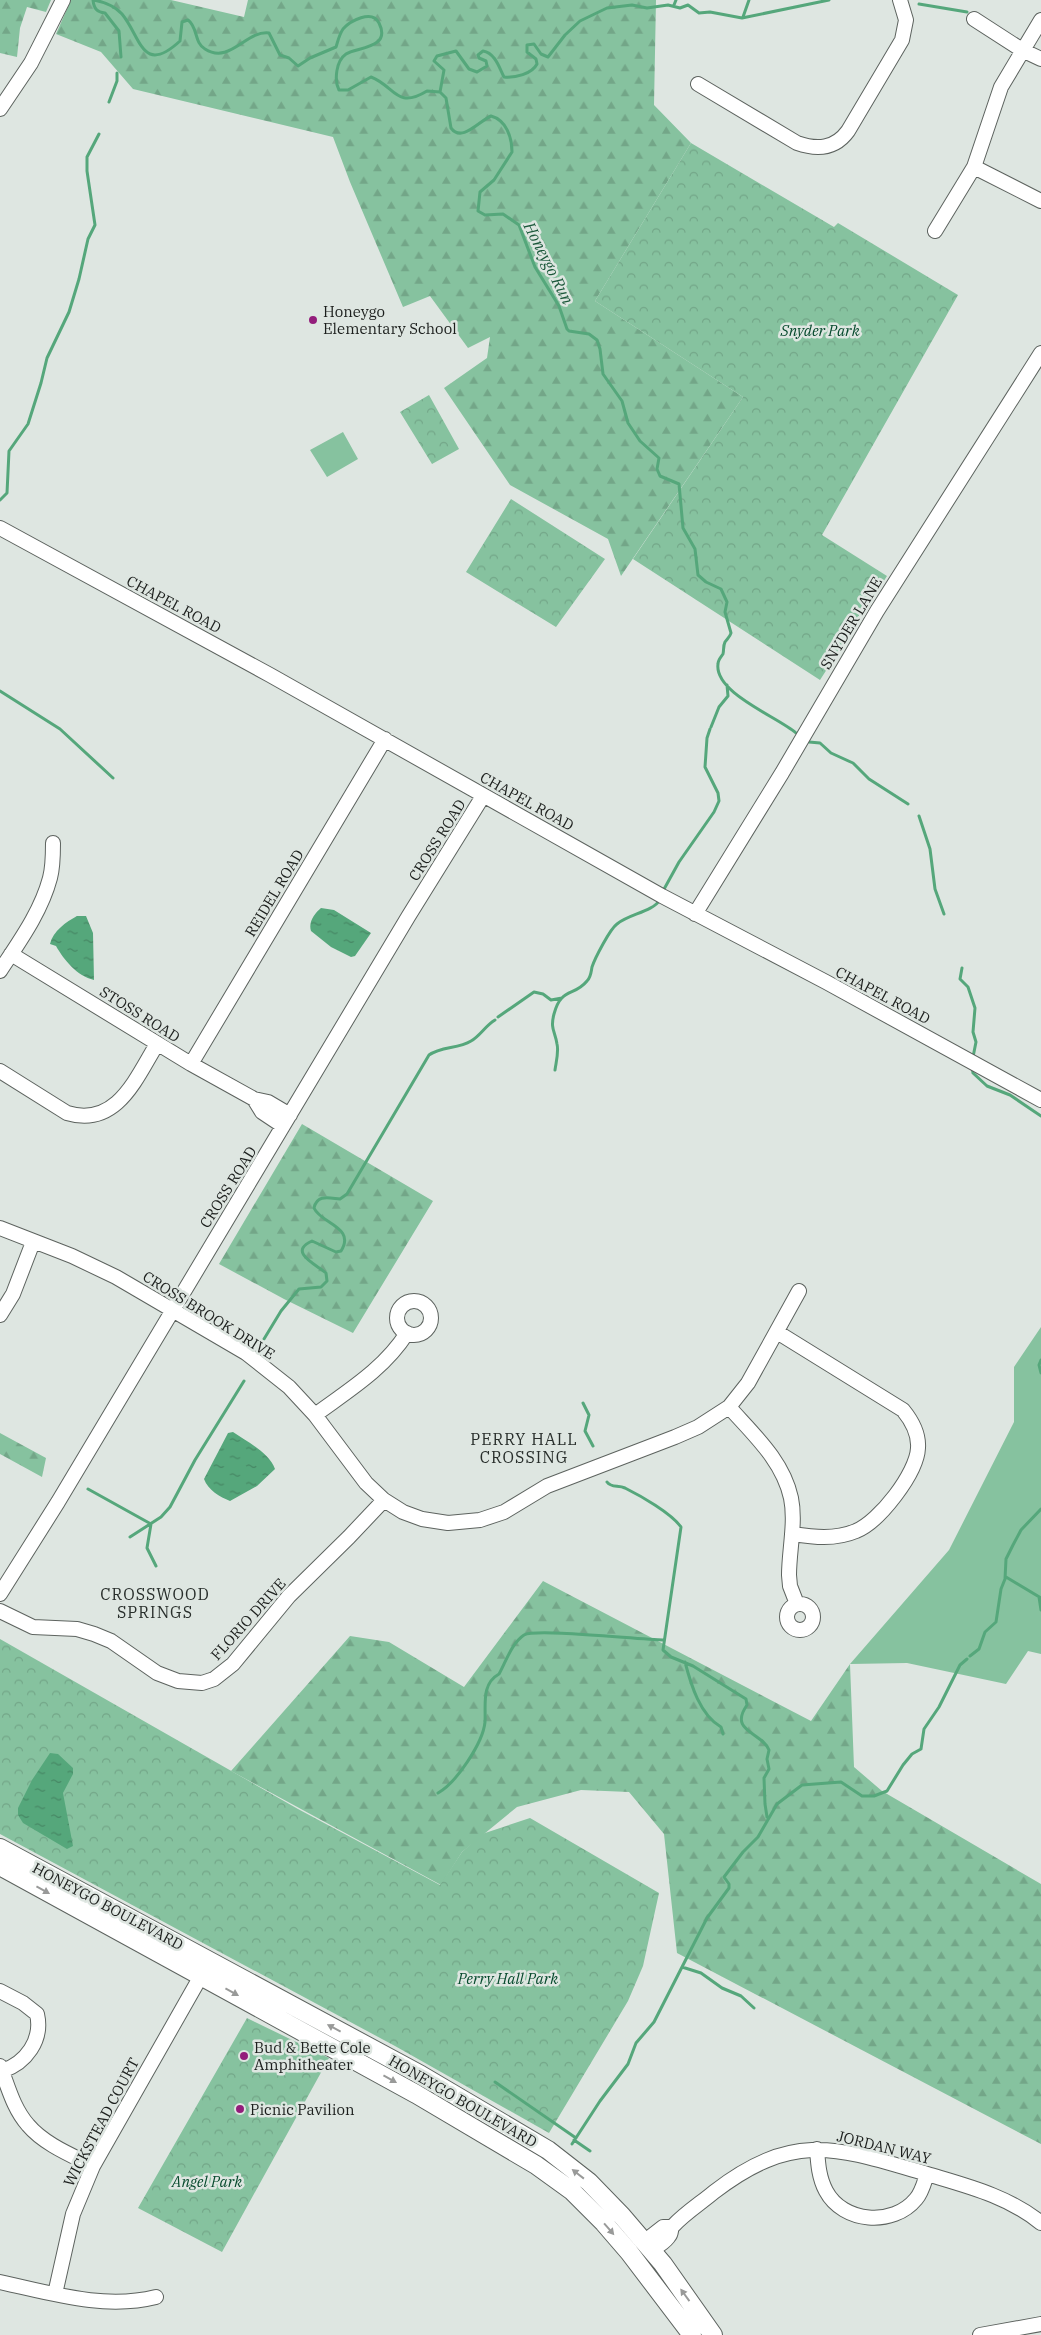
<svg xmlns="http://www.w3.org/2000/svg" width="1041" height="2335" font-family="'IBM Plex Serif',serif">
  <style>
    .grass { fill: #86c29f }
    .forest { fill: url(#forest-firs) }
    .park { fill: url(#park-crowns) }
    .water { fill: url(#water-ripples) }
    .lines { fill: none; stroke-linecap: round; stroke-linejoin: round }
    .stream { stroke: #55a77b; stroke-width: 3 }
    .minor-casing { stroke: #5d635f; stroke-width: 16 }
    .major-casing { stroke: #5d635f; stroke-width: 20 }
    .minor { stroke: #fff; stroke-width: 14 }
    .major { stroke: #fff; stroke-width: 18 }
    .oneway { fill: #999a99 }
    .poi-dot { fill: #931d7b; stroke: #dee6e1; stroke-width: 2 }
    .labels { text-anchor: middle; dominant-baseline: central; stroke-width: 5; stroke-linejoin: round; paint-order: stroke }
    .poi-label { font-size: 15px; fill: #1c1f1d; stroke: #dee6e1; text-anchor: start }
    .park-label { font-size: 15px; font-style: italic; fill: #064a2d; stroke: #dee6e1 }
    .street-label { font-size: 15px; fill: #1c1f1d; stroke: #dee6e1 }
    .water-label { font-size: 16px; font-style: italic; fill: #1b583a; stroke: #dee6e1 }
    .neighbourhood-label { font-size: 16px; letter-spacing: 1px; fill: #282e2b; stroke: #dee6e1 }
  </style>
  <defs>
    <pattern id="forest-firs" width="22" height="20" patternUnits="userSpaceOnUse" patternTransform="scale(1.25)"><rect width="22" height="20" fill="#86c29f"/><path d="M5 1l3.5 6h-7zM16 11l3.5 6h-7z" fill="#73a688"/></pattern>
    <pattern id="park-crowns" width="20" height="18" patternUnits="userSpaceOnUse" patternTransform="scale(1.25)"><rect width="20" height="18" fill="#86c29f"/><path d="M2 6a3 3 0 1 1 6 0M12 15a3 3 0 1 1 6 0" fill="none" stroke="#73a688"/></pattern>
    <pattern id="water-ripples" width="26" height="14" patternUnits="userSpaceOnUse" patternTransform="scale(1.25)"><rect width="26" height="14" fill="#55a77b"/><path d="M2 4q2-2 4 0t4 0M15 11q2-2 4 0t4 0" fill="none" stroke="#468764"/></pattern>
  </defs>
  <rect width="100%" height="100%" fill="#dee6e1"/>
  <!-- grass -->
  <path class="grass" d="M343,432L358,459L327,477L310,450Z
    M1041,1327V1654L1028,1651L1006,1684L907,1663L850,1664L949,1550L1014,1422V1367Z"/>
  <!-- forest -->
  <path class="forest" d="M0,0H51L46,12L27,7L20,28L17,57L0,53Z
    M71,0H171L244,17L248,0H656L654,105L691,143L595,301L743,397L621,576L608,539L510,485L444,388L487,358L490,337L468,348L430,296L403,307L350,182L333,137L133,89L101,52L56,34Z
    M302,1124L433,1201L353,1333L284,1299L219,1264Z
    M0,1433L46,1458L42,1477L0,1454Z
    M543,1581L811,1721L850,1664L854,1767L882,1791L1041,1884V2144L677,1953L664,1834L629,1792L581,1790L517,1807L462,1852L441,1885L231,1771L350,1636L389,1642L464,1687Z"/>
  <!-- park -->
  <path class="park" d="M691,143L834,227L838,223L958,295L822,535L887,576L820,680L633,559L743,397L595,301Z
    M429,395L459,449L432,464L400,412Z
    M511,499L605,559L556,627L466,572Z
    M0,1639L298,1809L440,1885L462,1852L482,1834L530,1818L659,1893L643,1966L628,2001L549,2133L395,2046L0,1834Z
    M247,2018L329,2058L222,2252L138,2208Z"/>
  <!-- water -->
  <path class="water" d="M321,908L334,910L371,933L355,956L351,957L331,947L311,931C308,922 315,913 321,908Z
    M77,916H86L93,933L94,980C77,976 64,960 56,946L50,944C53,931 66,922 77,916Z
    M233,1432C247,1442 269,1452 275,1469L257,1486L230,1501C220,1497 208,1490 204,1479L228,1433Z
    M50,1753L58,1754L73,1768V1774L63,1793L73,1846L67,1849L23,1823L18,1815V1808L32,1780Z"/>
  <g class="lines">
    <!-- stream -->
    <path class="stream" d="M93,0C94,9 97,12 105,13L119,31L121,57
      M94,0C104,2 115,6 122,14C141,37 142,76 180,41L182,22L188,20C198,27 194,43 205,49C230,65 246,30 269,33L280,55L289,58L298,66L310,58L336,47C338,41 339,35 343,29C350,21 372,9 379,23C392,49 356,47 346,54C336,61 334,80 339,90H348L371,77C395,86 396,110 427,91L440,92L446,98L451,128C462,143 479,121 491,116C506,120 512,137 512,152L494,180L480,192L478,211L485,215L503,214L519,225L535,267L559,306L567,329L569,331L589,334L597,340L600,349L603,374L622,401L628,423L640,441L659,458L657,469L660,476L679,484L683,528L695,549L698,575L706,582L721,589L727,602L725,612L731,633C730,637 727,639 725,642C723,646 724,650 723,654C721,657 718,660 718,664C714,693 778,717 796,733
      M919,4L967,12
      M674,5L676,0
      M743,17L749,0
      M440,92L444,70L434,61L437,56L456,51L469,69L477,72L487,66L486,61L479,58L478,55L483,51C495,53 499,67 504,77C515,78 532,74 537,64L536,59L527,52V45L534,44L541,54L548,57L565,35L580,21L607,8L632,5L647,8L668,5L680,8L688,5L699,13L710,12L742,18L829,0
      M109,102L117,81V73
      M0,500L7,493L9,451L28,424L41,383L47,358L69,312L79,279L88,239L95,225L87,171V157L99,134
      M0,691L60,729L113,778
      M711,727L719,707L728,696L727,685
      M809,742L820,743L831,753L853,763L869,779L908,804
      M919,816L930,849L935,889L944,914
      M663,891L679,862L714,812L719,801L718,793L705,767L707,738L710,729
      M962,968L960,979L968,987L975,1008L973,1032L976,1042L973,1057
      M498,1017L534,992L543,994L551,1000L562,998
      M972,1066L973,1073L987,1086L1010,1095L1041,1116
      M555,1070C556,1062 559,1052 557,1044C555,1031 550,1029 554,1014C561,987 574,997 587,981C591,977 591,972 592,967C595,958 610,929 617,924C629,914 652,912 660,900
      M264,1339L281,1311L299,1289L321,1287L327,1281L326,1273C317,1265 287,1252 312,1241L336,1252L341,1251C356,1227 321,1224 314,1208C317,1194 329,1198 340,1199L347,1194L429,1055C441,1046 458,1049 471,1041C480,1036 485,1026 495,1020
      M1041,1360L1039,1365L1041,1373
      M583,1403L589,1415L585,1431L593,1446
      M607,1482C611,1488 618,1485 625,1488C641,1496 671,1513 681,1527L663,1650L671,1657L693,1666L746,1699L747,1705C728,1732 762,1732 769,1750L767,1759L769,1769L764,1778L765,1804L767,1817
      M88,1489L151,1524
      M151,1524L147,1548L156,1566
      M130,1537L161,1517L170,1507L195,1460L244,1381
      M1006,1577L1041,1598
      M1039,1597L1041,1610
      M970,1656L979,1649L985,1632L996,1622L1001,1589L1005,1579L1006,1559L1013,1545L1021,1530L1041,1509
      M685,1662C691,1685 700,1715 721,1727L723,1734
      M438,1793C456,1783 483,1743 485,1722C486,1705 481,1684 499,1674C506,1661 512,1643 524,1635C536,1628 641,1640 663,1640
      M682,1967L701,1973L722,1988L741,1996L754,2008
      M495,2082L576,2138
      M574,2140L590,2151
      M572,2144L600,2101L628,2064L636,2043L654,2022L707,1918L729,1888V1884L724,1877L743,1852L758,1837L777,1804L802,1785L841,1782L862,1796H874L887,1791L903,1765L912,1754L921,1749L924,1729L939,1707L960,1665L967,1659"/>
    <!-- minor casing -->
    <g class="minor-casing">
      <path id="minor" d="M974,19L1022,50L1041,59
        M698,84L797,143C817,150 835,149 848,131L902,40L906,20L900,0
        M0,109L31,63L63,0
        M974,167L1041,201
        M935,231L974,167L1001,87L1041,20
        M0,528L270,675L662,896L826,982L1041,1100
        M695,914L782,773L877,611L1041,353
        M11,954L191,1064L254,1099L268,1102L290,1115
        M0,971C19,942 41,912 50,878C53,867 53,854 53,843
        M191,1064L385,739
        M0,1071L67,1113C117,1128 136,1078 157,1044
        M254,1099L262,1112L283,1126
        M0,1228L72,1256L116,1277L246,1353L289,1387L315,1415L366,1483L384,1500L403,1512L422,1519L448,1523L480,1520L504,1512L547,1486L675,1437L698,1427L729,1407L748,1383L799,1291
        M397 1318a17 17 0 1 1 34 0a17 17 0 1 1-34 0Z
        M0,1315L13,1294L33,1242
        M777,1332L903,1410C912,1421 919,1434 918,1448C917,1473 879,1522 856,1531C835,1540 813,1537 792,1534
        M729,1407C754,1435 783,1461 791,1498C796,1522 789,1551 789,1575L790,1586L797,1604
        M315,1415C349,1390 384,1369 407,1333
        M0,1594L58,1502L408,917L483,796
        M787 1617a13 13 0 1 1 26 0a13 13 0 1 1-26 0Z
        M0,1611L33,1627L77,1629L94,1634L111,1641L157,1673L178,1681L202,1683L214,1679L233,1664L289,1596L349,1537L384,1500
        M0,1991L23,2003L37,2014C43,2040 26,2063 2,2071
        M0,2066C8,2086 13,2108 28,2125C44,2144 71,2155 93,2166
        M817,2149C818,2164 819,2178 826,2191C843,2223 893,2227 916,2199C922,2192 924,2183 927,2174
        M645,2241L663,2227H672
        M652,2251C657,2246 666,2242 669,2236C672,2233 670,2229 673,2226C685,2213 701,2203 714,2192C795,2130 838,2148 927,2174C967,2186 1008,2196 1041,2223
        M0,2282C51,2293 104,2310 156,2297
        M55,2294L73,2214L93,2166L201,1976
        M980,2335L1041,2324"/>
    </g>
    <!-- major casing -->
    <g class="major-casing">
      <path id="major" d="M0,1848L421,2075L548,2150L589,2182L622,2216L663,2264L713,2335
        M0,1866L416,2094L536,2165L572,2191L604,2223L629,2252L692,2335"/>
    </g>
    <!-- minor -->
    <use href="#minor" class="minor"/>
    <!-- major -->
    <use href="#major" class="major"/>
  </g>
  <!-- one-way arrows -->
  <defs><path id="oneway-solid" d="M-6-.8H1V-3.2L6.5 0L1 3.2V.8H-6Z" transform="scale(1.25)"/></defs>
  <g class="oneway">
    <use href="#oneway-solid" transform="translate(43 1890) rotate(29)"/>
    <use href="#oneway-solid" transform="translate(232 1992) rotate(29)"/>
    <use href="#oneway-solid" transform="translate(334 2028) rotate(-152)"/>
    <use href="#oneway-solid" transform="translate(390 2079) rotate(29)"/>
    <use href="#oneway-solid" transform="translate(578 2174) rotate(-142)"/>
    <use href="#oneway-solid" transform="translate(609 2229) rotate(49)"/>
    <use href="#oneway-solid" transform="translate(685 2295) rotate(-126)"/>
  </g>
  <!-- markers -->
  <g class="poi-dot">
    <circle cx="313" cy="320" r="5"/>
    <circle cx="244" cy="2056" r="5"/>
    <circle cx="240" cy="2109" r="5"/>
  </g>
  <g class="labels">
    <!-- poi labels -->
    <g class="poi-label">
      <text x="323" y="311">Honeygo<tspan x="323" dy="17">Elementary School</tspan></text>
      <text x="254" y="2047">Bud &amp; Bette Cole<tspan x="254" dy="17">Amphitheater</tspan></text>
      <text x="250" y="2109">Picnic Pavilion</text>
    </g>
    <!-- park labels -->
    <g class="park-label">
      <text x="820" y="330">Snyder Park</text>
      <text x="508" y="1978">Perry Hall Park</text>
      <text x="207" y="2181">Angel Park</text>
    </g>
    <!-- street labels -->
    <g class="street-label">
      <text transform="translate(174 604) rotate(28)">CHAPEL ROAD</text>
      <text transform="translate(851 623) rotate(-59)">SNYDER LANE</text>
      <text transform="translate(527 801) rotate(29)">CHAPEL ROAD</text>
      <text transform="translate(437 840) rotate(-58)">CROSS ROAD</text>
      <text transform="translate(274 893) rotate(-59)">REIDEL ROAD</text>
      <text transform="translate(883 995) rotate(28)">CHAPEL ROAD</text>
      <text transform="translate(140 1014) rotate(32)">STOSS ROAD</text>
      <text transform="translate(228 1187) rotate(-58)">CROSS ROAD</text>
      <text transform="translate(209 1315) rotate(32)">CROSS BROOK DRIVE</text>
      <text transform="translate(248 1619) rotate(-48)">FLORIO DRIVE</text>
      <text transform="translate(108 1906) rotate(28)">HONEYGO BOULEVARD</text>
      <text transform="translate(463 2101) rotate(30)">HONEYGO BOULEVARD</text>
      <text transform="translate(101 2122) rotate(-62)">WICKSTEAD COURT</text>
      <text transform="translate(884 2147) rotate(14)">JORDAN WAY</text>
    </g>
    <!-- water labels -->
    <g class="water-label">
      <text transform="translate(549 263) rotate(63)">Honeygo Run</text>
    </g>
    <!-- neighbourhood labels -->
    <g class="neighbourhood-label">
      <text x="524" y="1439">PERRY HALL<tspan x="524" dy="18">CROSSING</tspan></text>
      <text x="155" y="1594">CROSSWOOD<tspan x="155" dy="18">SPRINGS</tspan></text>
    </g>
  </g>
</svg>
